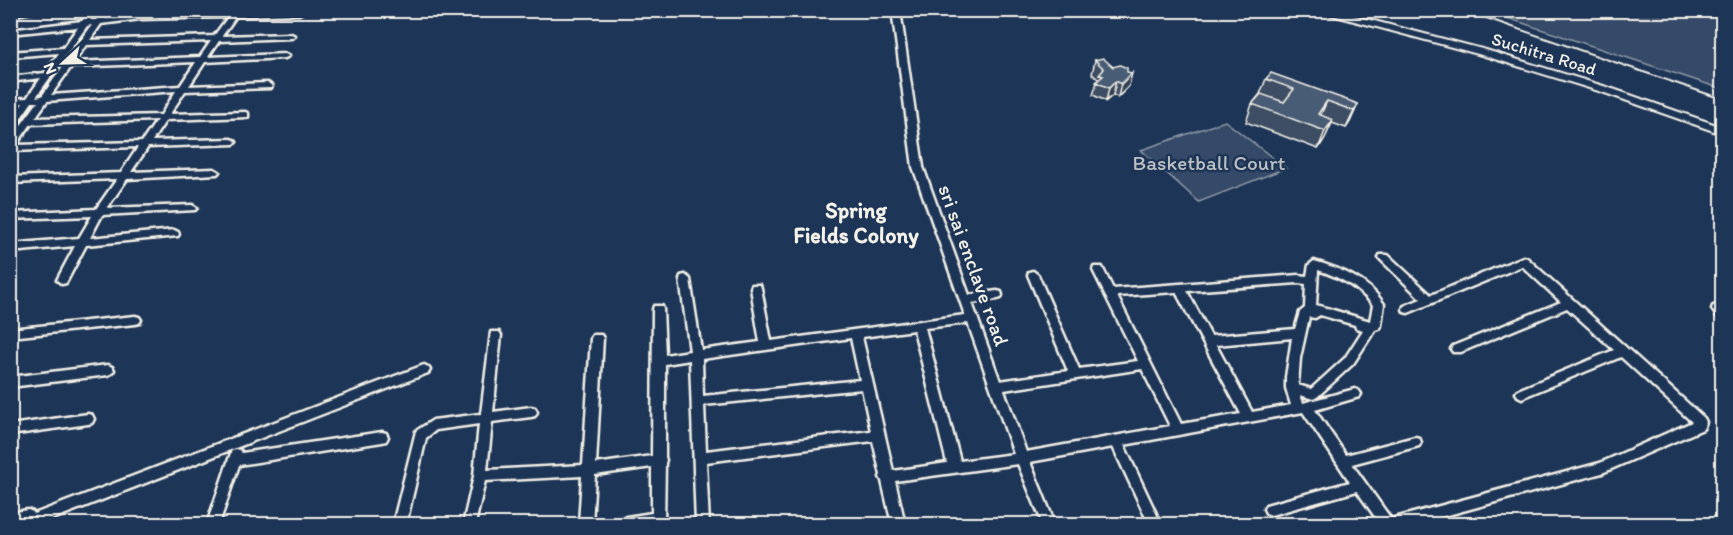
<svg xmlns="http://www.w3.org/2000/svg" width="1733" height="535" font-family="Itim,sans-serif">
  <style>
    .green { fill: #354a67; stroke: #949ea8; stroke-width: 1.5 }
    .lines { fill: none; stroke-linecap: round; stroke-linejoin: round }
    .minor-casing { stroke: #f4f1e8; stroke-width: 5 }
    .major-casing { stroke: #f4f1e8; stroke-width: 4 }
    .minor { fill: #1d3557; fill-rule: evenodd }
    .major { fill: #1d3557; fill-rule: evenodd }
    .rail { stroke: #f4f1e8; stroke-width: 2 }
    .wall { fill: #3e4e64; stroke: #f4f1e8; stroke-width: 1.5 }
    .shaded-wall { fill: #324051; stroke: #f4f1e8; stroke-width: 1.5 }
    .building { fill: #485b74; stroke: #f4f1e8; stroke-width: 1.5 }
    .labels { text-anchor: middle; dominant-baseline: central; stroke-width: 5; stroke-linejoin: round; paint-order: stroke }
    .far-street-label { font-size: 18px; fill: #f4f1e8; stroke: #1d3557 }
    .park-label { font-size: 21px; fill: #bbbfc1; stroke: #1d3557 }
    .street-label { font-size: 21px; fill: #f4f1e8; stroke: #1d3557 }
    .neighbourhood-label { font-size: 22px; font-weight: bold; fill: #f4f1e8; stroke: #1d3557 }
  </style>
  <rect width="100%" height="100%" fill="#1d3557"/>
  <filter id="ink" filterUnits="userSpaceOnUse"><feTurbulence type="fractalNoise" baseFrequency=".0167" numOctaves="2"/><feDisplacementMap in="SourceGraphic" scale="12" xChannelSelector="R" yChannelSelector="G"/><feConvolveMatrix kernelMatrix="1 2 1 2 8 2 1 2 1" color-interpolation-filters="sRGB"/></filter>
  <g filter="url(#ink)">
    <!-- green -->
    <path class="green" d="M1486,11H1722V89Z
      M1225,121L1286,168L1199,202L1141,150Z"/>
    <g class="lines">
      <!-- minor casing -->
      <g class="minor-casing">
        <path id="minor" d="M18,10H43L10,16V12Z
          M90,10H98L90,20H96L103,10H111L105,19C172,11 236,10 302,10L303,12L299,14L236,16L222,36L291,34L295,36L291,38L219,41L208,57L285,54L289,56L285,58L205,62L189,86L268,83L272,86L271,88L185,91L170,114L245,112L248,113V117L166,120L152,141L231,139L234,140L236,142L234,144L148,147L131,172L214,169L219,172L217,174L127,179L107,208L192,205L197,208L195,210L102,215L90,238L174,230L178,232L179,234L178,236L86,245L66,283L62,284L57,280L75,246L10,252V244L79,238L92,216L10,219V213L96,209L117,179L10,183V177L121,173L138,147L10,151V140L38,102H32L13,129L10,130V120L23,103L10,105V99L27,98L41,78L10,82V77L45,73L59,53L10,57V52L63,48L78,27L10,34V30L82,21ZM228,17L214,36L90,40L101,24L141,19ZM92,25L42,96L36,97L87,26ZM211,41L200,57L74,62L86,45ZM196,62L180,86L51,95L71,67ZM176,91L161,115L35,118L47,101ZM157,120L142,142L16,145L31,124Z
          M892,10H900L923,167L969,295L997,291L1001,292L1002,295L1001,298L997,299L972,303L1000,381L1068,371L1028,275L1029,272L1033,271L1038,275L1079,369L1138,361L1093,270L1094,267H1102L1113,289L1298,275L1307,276L1309,265L1314,261C1341,269 1368,279 1384,304L1381,326L1379,329L1375,330L1353,364L1317,397L1313,399L1300,395L1303,403L1355,389L1359,391L1361,394L1359,397L1315,410L1346,455L1415,437L1419,438L1421,442L1419,446L1352,464L1391,519L1600,463L1692,422L1621,357L1526,396L1522,398L1518,396L1516,393L1518,390L1614,350L1567,308L1461,352H1453L1451,349L1453,346L1561,302L1522,266L1408,313L1404,312L1403,309L1404,306L1421,299L1379,258L1380,255H1388L1431,295L1523,257L1527,258L1704,418L1706,422L1703,429L1602,473L1415,524H1380L1357,491L1271,515L1266,513L1264,509L1266,505L1350,482L1303,412L1124,445L1161,524H1149L1113,447L1030,462L1055,524H1043L1018,464L895,481L905,524H892L882,481L880,477L881,475L873,441L706,462L709,524H696L690,360L665,364V457L666,460L665,463L664,524H613L615,520L620,518L652,513V467L595,475L592,524H579L582,476L485,481L475,524H463L474,476L479,424L436,430L426,438L406,524H393L416,431L433,420L481,414L491,332H499L501,335L493,412L531,407L535,408L537,412L535,416L531,417L492,422L487,470L583,465L591,338L593,335H601L603,338L596,464L652,456L653,309L654,306H662L663,309L665,355L690,351L680,279L681,276L685,275L690,279L701,350L760,342L751,288L752,285H760L761,288L771,341L965,315L913,167ZM1318,270C1340,277 1358,287 1373,305L1370,321L1316,305ZM1298,283L1306,284L1305,308L1300,312L1295,329L1211,336L1187,291ZM1176,292L1241,414L1181,424L1117,296ZM1320,315L1355,325L1356,328L1363,330L1345,358L1311,389L1298,385L1300,358L1309,317L1315,318ZM968,323L1014,454L960,461L925,328ZM914,330L947,463L893,471L862,337ZM851,338L860,380L703,396L702,359ZM1292,338L1286,377V388L1291,405L1252,412L1216,345ZM1142,369L1170,426L1026,452L1004,390ZM862,389L871,431L706,451L704,405Z
          M1722,303V319L1718,318L1712,309L1713,306Z
          M135,316L139,317L141,320L139,323L135,324L10,337V329Z
          M108,365L112,367L114,370L112,373L108,375L10,387V377Z
          M424,365L428,367L430,370L428,373L40,524H31L29,522L10,524V513L28,510L33,512L34,514Z
          M88,414L92,415L94,419L92,423L88,424L10,435V425Z
          M382,432L386,433L388,437L386,441L382,442L239,465L219,524H207L232,450L236,449L240,450L242,453Z"/>
      </g>
      <!-- major casing -->
      <g class="major-casing">
        <path id="major" d="M1313,10H1332L1486,50L1610,88L1722,127V134L1602,92L1478,54Z"/>
      </g>
      <!-- minor -->
      <use href="#minor" class="minor"/>
      <!-- major -->
      <use href="#major" class="major"/>
      <!-- rail -->
      <path class="rail" d="M1463,10L1722,99"/>
    </g>
    <!-- wall -->
    <path class="wall" d="M1095,60L1127,72L1129,86L1118,97L1113,95L1106,101L1093,95L1098,79L1092,74Z
      M1266,79L1358,104L1350,122L1346,128L1332,123L1325,138L1318,149L1246,122L1252,104L1260,94Z"/>
    <!-- shaded-wall -->
    <path class="shaded-wall" d="M1132,73L1129,86L1118,97L1121,84Z
      M1116,81L1113,95L1106,101L1109,88Z
      M1327,101L1319,119L1318,114Z
      M1358,104L1350,122L1346,128L1354,111Z
      M1333,120L1325,138L1318,149L1325,131Z"/>
    <!-- building -->
    <path class="building" d="M1103,58L1113,67L1120,65L1127,68V72L1132,73L1121,84L1116,81L1109,88L1096,82L1103,76L1099,75L1104,69L1095,60Z
      M1271,73L1358,104L1354,111L1327,101L1318,114L1333,120L1325,131L1252,104L1261,94L1284,102L1294,89L1266,79Z"/>
  </g>
  <g class="labels">
    <!-- far-street labels -->
    <g class="far-street-label">
      <text transform="translate(1544 54) rotate(17)">Suchitra Road</text>
    </g>
    <!-- park labels -->
    <g class="park-label">
      <text x="1209" y="162">Basketball Court</text>
    </g>
    <!-- street labels -->
    <g class="street-label">
      <text transform="translate(974 265) rotate(70)">sri sai enclave road</text>
    </g>
    <!-- neighbourhood labels -->
    <g class="neighbourhood-label">
      <text x="856" y="210">Spring<tspan x="856" dy="25">Fields Colony</tspan></text>
    </g>
  </g>
  <!-- margin -->
  <rect width="1733" height="535" fill="none" stroke="#1d3557" stroke-width="36"/>
  <rect x="18" y="18" width="1697" height="499" fill="none" stroke="#f4f1e8" stroke-width="2" filter="url(#ink)"/>
  <!-- north arrow -->
  <g transform="translate(63 63) rotate(248)" stroke="#1d3557" stroke-width="4.5" paint-order="stroke">
  <path d="M0-4.5L10 22L0 15L-10 22Z" fill="#f4f1e8"/>
  <text y="-9" font-size="16" font-weight="bold" text-anchor="middle" fill="#f4f1e8">N</text>
  </g>
</svg>
